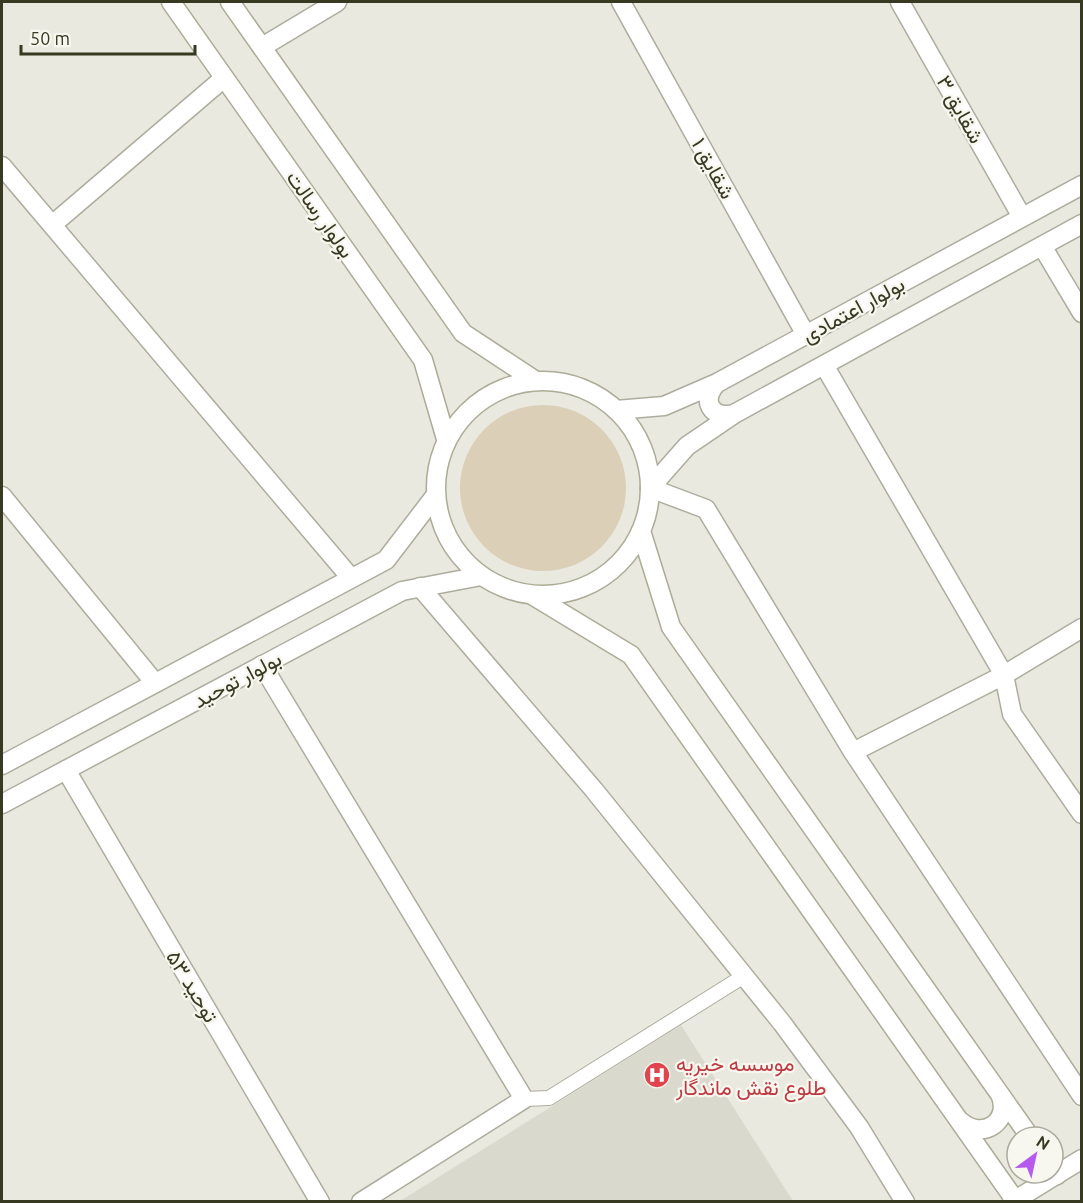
<svg xmlns="http://www.w3.org/2000/svg" width="1083" height="1203" font-family="Ubuntu,Vazirmatn,sans-serif">
  <style>
    .built { fill: #dad9cd }
    .green { fill: #dbcfb8 }
    .lines { fill: none; stroke-linecap: round; stroke-linejoin: round }
    .service-casing { stroke: #adad9e; stroke-width: 16 }
    .minor-casing { stroke: #adad9e; stroke-width: 21 }
    .tertiary-casing { stroke: #adad9e; stroke-width: 21 }
    .secondary-casing { stroke: #acac96; stroke-width: 21 }
    .service { stroke: #fff; stroke-width: 14 }
    .minor { stroke: #fff; stroke-width: 18 }
    .tertiary { stroke: #fff; stroke-width: 18 }
    .secondary { stroke: #fff; stroke-width: 18 }
    .labels { text-anchor: middle; dominant-baseline: central; stroke-width: 4.5; stroke-linejoin: round; paint-order: stroke }
    .street-label { font-size: 21px; fill: #373921; stroke: #f7f6ef }
    .health-label { font-size: 21px; fill: #be3a42; stroke: #f7f6ef; text-anchor: start }
  </style>
  <rect width="100%" height="100%" fill="#eae9df"/>
  <!-- built -->
  <path class="built" d="M681,1025L793,1201H400L522,1125Z"/>
  <!-- green -->
  <path class="green" d="M460 488a83 83 0 1 1 166 0a83 83 0 1 1-166 0Z"/>
  <g class="lines">
    <!-- service casing -->
    <g class="service-casing">
      <path id="service" d="M524,1099L549,1098L744,976"/>
    </g>
    <!-- minor casing -->
    <g class="minor-casing">
      <path id="minor" d="M621,2L806,335
        M900,2L1022,217
        M2,166L351,578
        M52,225L224,78
        M1042,246L1082,313
        M824,365L1004,675L1012,714L1082,814
        M650,488L706,509L853,752L1082,1096
        M2,496L155,683
        M420,587L594,790L782,1023L859,1127L905,1202
        M262,665L524,1099L361,1202
        M853,752L1004,675L1082,628
        M66,770L320,1202"/>
    </g>
    <!-- tertiary casing -->
    <g class="tertiary-casing">
      <path id="tertiary" d="M262,47L337,2
        M717,383C700,399 711,420 734,414
        M616,410L664,406L717,383L1082,185
        M650,488L687,446L734,414L1082,224
        M2,765L386,560L435,496
        M2,804L402,591L481,576
        M1012,1202L1082,1159"/>
    </g>
    <!-- secondary casing -->
    <g class="secondary-casing">
      <path id="secondary" d="M171,2L423,360L446,439
        M230,2L463,333L536,381
        M436 488a107 107 0 1 1 214 0a107 107 0 1 1-214 0Z
        M641,531L671,627L1030,1137
        M532,595L631,655L1015,1200
        M960,1121C982,1141 1012,1122 1000,1094
        M1053,1170L1057,1175"/>
    </g>
    <!-- service -->
    <use href="#service" class="service"/>
    <!-- minor -->
    <use href="#minor" class="minor"/>
    <!-- tertiary -->
    <use href="#tertiary" class="tertiary"/>
    <!-- secondary -->
    <use href="#secondary" class="secondary"/>
  </g>
  <!-- icons -->
  <defs>
    <g id="hospital-disc" transform="scale(1.35)"><circle r="9.5" fill="#e0444e" stroke="#f7f6ef"/><path d="M-5-5h3v3.5h4V-5h3V5h-3V1.5h-4V5h-3Z" fill="#fff"/></g>
  </defs>
  <g fill-rule="evenodd">
    <use href="#hospital-disc" x="657" y="1075"/>
  </g>
  <g class="labels">
    <!-- street labels -->
    <g class="street-label">
      <text transform="translate(961 109) rotate(61)">شقایق ۳</text>
      <text transform="translate(714 168) rotate(61)">شقایق ۱</text>
      <text transform="translate(321 214) rotate(55)">بولوار رسالت</text>
      <text transform="translate(853 309) rotate(-29)">بولوار اعتمادی</text>
      <text transform="translate(237 679) rotate(-28)">بولوار توحید</text>
      <text transform="translate(193 986) rotate(59)">توحید ۵۳</text>
    </g>
    <!-- health labels -->
    <g class="health-label">
      <text x="676" y="1063">موسسه خیریه<tspan x="676" dy="24">طلوع نقش ماندگار</tspan></text>
    </g>
  </g>
  <!-- border -->
  <rect width="1083" height="1203" fill="none" stroke="#373921" stroke-width="6"/>
  <!-- north arrow -->
  <g transform="translate(1035 1155) rotate(33)"><circle r="28" fill="#f7f6ef" stroke="#aaaa9d" stroke-width="1.5"/>
  <path d="M0-4.5L10 22L0 15L-10 22Z" fill="#b55aed"/>
  <text y="-9" font-size="16" font-weight="bold" text-anchor="middle" fill="#373921">N</text>
  </g>
  <!-- scale -->
  <path d="M21 45v9h174v-9" fill="none" stroke="#373921" stroke-width="3"/>
  <text x="30" y="45" font-size="18" fill="#373921" stroke="#f7f6ef" stroke-width="4.5" paint-order="stroke">50 m</text>
</svg>
